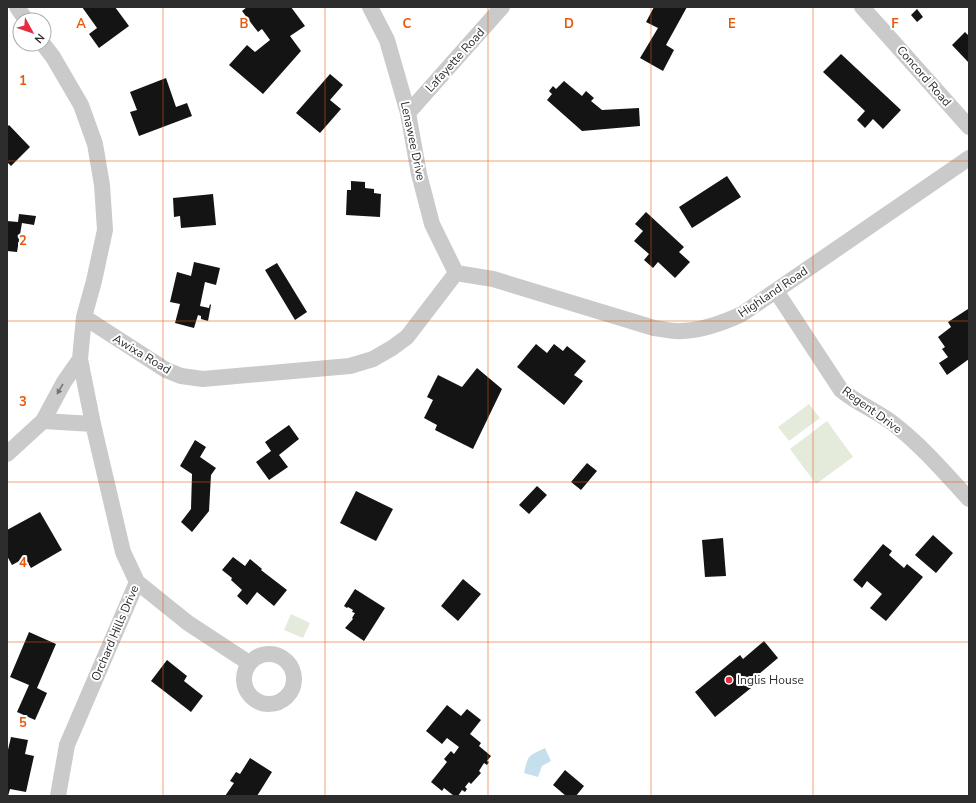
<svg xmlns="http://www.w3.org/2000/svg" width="976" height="803" font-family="'Nunito Sans',sans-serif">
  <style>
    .green { fill: #e4ebda }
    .water { fill: #c6dfec }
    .building { fill: #141414 }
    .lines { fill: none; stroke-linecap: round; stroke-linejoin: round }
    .minor { stroke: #cacaca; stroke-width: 16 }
    .oneway { fill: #747474 }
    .grid { fill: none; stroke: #e8590c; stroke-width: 1; stroke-opacity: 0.55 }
    .poi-dot { fill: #e72c42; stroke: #fff; stroke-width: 1.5 }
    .labels { text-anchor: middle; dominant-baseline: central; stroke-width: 4; stroke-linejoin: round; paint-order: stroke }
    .street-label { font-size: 12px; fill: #2d2d2d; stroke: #fff }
    .poi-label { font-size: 12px; fill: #2d2d2d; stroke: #fff; text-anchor: start }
    .grid-label { font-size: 13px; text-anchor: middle; font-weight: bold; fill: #e8590c; stroke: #fff; stroke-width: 4; stroke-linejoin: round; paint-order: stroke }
  </style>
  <rect width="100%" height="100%" fill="#fff"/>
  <!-- green -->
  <path class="green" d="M809,404L820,418L789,441L778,427Z
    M827,421L853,457L816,484L790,449Z
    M291,614L310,623L303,638L284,630Z"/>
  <!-- water -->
  <path class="water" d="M545,748L551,761L542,766L538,777L524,773C528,755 528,756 545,748Z"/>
  <!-- building -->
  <path class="building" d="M82,7H115L129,26L99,48L89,34L97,28Z
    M247,7H291L305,26L290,36L301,51L263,94L229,65L247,45L255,52L270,40L262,29L258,32L242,11Z
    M654,7H687L666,45L674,50L663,71L640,58L658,28L646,22Z
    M917,9L923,17L917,22L911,15Z
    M965,32L969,36V63L952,45Z
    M841,54L901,110L883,129L873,119L865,128L857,120L865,111L823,72Z
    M330,74L343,85L330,100L341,109L320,133L296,113Z
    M166,78L176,107L187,103L192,116L139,136L130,112L137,110L130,92Z
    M564,81L582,96L586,91L594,98L591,101L602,110L639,108L640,126L582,131L547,100L552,94L549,91L553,86L556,89Z
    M9,125L30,147L11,166L7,162V127Z
    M727,176L741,197L692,228L679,207Z
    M351,181L365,182V188L374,189V193L381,194L380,217L346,215L347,190H351Z
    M213,194L216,225L181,228L180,216L174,217L173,198Z
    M646,212L684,247L679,252L690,262L675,278L658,262L653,268L644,260L649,254L634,241L643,231L635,224Z
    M19,214L36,216L34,225L22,223L17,252L7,251V221L18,222Z
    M194,262L220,268L216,285L205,282L200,306L209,308L210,304L211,305L208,321L201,319V316L198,315L194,328L175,323L180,304L170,302L177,272L191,276Z
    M277,263L307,312L295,320L265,270Z
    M968,309L969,310V359L947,375L939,363L948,357L942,349L945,347L938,337L951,327L948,322Z
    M536,344L547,353L554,344L563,351L567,346L586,361L574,375L583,381L564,405L517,367Z
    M477,368L502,389L473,449L435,430L437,425L424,418L433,400L427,397L438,375L462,387Z
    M289,425L299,439L279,455L288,467L269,480L256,462L271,451L265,442Z
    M195,440L206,447L200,457L216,468L211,475L209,511L192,532L181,522L191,509L192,474L180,466Z
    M587,463L597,471L581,490L571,482Z
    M537,486L547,495L529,514L519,505Z
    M356,491L393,509L376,541L340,523Z
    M40,512L62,550L31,568L25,558L12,565L7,556V530Z
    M933,535L953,553L936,573L915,555Z
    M723,538L726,576L705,577L702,540Z
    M883,544L892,551L889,555L904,568L907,564L923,577L886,621L870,608L882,594L867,581L862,588L853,580Z
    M233,557L245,566L250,559L262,569L261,570L287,590L274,606L257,592L247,605L237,596L242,590L231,580L232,578L222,570Z
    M463,579L481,594L458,621L441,606Z
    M355,589L385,608L364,641L345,628L353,619L352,618L355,613L352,612L353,610L348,607L347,608L344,606Z
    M29,632L56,644L37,688L47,693L35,720L17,712L29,685L10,677Z
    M764,641L778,658L753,679L752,677L746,682L751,688L715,717L695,692L740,655L743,659Z
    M167,660L187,676L184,681L203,696L191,712L151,681Z
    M447,705L461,716L467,709L481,720L470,734L481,743L479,746L491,756L487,761L489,762L487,765L484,763L479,771L481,773L471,784L469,782L465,787L467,789L465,792L462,790L458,796H454L444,788L442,791L431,782L447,762L444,759L451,751L454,754L459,747L447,738L442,744L426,731Z
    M11,737L28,740L25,754L34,756L26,792L10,789L8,796H7V754Z
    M250,758L272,772L257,796H225L234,783L230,781L236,772L240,774Z
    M565,770L584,786L576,796H566L553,785Z"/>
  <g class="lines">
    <!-- minor -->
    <path class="minor" d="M17,7L26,20
      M370,7L387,40L408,113L419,174L432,224L456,273
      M862,7L888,36L969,127
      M43,44L53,57L81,105L95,144L102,185L105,230L94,281L84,317L80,359L93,424L123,552L137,582L67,745L58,796
      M408,113L502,7
      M456,273L493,279L654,328C663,329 673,332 682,331C703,330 723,323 742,314L969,158
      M776,291L841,390C858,404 879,412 895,425C923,447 945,473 969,499
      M84,317L166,370L181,376L203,379L350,366L373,359L392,348L407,337L456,273
      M43,421L93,424
      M7,454L43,421L64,382L80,359
      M137,582L188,623L249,663
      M244 679a25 25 0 1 1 50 0a25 25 0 1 1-50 0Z"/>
  </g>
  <!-- one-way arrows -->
  <defs><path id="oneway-solid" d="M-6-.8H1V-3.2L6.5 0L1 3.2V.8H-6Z"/></defs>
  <use class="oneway" href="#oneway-solid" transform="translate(60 389) rotate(120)"/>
  <!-- grid -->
  <path class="grid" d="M163,7V796M325,7V796M488,7V796M651,7V796M813,7V796M7,161H969M7,321H969M7,482H969M7,642H969"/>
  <!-- markers -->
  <circle class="poi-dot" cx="729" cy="680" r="4"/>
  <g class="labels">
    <!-- street labels -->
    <g class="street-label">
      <text transform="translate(455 60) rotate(-48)">Lafayette Road</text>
      <text transform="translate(924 76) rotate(49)">Concord Road</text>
      <text transform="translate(413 141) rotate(78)">Lenawee Drive</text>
      <text transform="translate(773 292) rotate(-34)">Highland Road</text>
      <text transform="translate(142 354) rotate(31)">Awixa Road</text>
      <text transform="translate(872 410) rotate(36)">Regent Drive</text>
      <text transform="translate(115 633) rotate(-67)">Orchard Hills Drive</text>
    </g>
    <!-- poi labels -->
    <g class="poi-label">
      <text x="737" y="680">Inglis House</text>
    </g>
  </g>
  <g class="grid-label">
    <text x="81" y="28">A</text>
    <text x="244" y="28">B</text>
    <text x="407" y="28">C</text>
    <text x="569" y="28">D</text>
    <text x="732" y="28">E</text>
    <text x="895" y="28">F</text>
    <text x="23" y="85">1</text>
    <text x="23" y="245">2</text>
    <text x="23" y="406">3</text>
    <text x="23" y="567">4</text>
    <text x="23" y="727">5</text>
  </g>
  <!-- border -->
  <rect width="976" height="803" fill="none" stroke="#2d2d2d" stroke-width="16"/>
  <!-- north arrow -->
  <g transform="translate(32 32) rotate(130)"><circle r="19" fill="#ffffff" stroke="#ababab"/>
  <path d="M0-3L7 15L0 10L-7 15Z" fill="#e72c42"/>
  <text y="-6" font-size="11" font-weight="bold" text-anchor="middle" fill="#2d2d2d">N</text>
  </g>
</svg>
